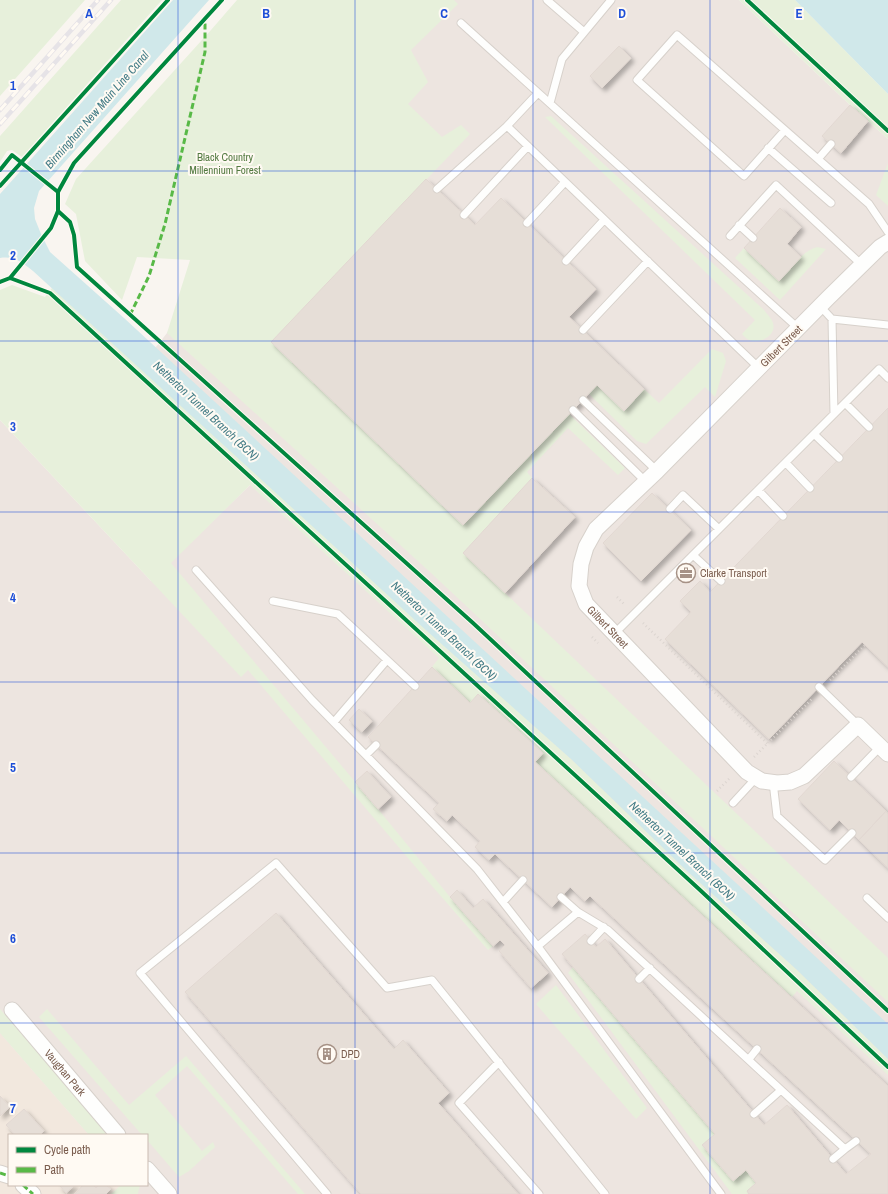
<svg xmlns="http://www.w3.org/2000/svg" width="888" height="1194" font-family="'Archivo Narrow',sans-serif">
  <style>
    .residential { fill: #f2e8de }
    .industrial { fill: #ede5e0 }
    .green { fill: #e7f0db }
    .water { fill: #d0e8ea }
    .building { fill: #e6ded7; stroke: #e2d8d2; filter: url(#shadow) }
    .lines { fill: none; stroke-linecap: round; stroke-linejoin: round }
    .service-casing { stroke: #d7d1cb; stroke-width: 9 }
    .minor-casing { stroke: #d7d1cb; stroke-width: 17 }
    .path { stroke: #dcd5d0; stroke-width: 2.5; stroke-dasharray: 1 3; stroke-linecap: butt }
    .service { stroke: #fefefd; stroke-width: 7 }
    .minor { stroke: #fefefd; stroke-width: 15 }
    .rail-casing { stroke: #e6e3e7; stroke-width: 4.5 }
    .rail { stroke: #fffaf3; stroke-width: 3; stroke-dasharray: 9; stroke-linecap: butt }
    .quiet { stroke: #58b947; stroke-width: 3; stroke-dasharray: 6 3; stroke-linecap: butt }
    .cycleway-casing { stroke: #fffaf3; stroke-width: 6 }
    .cycleway { stroke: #00873e; stroke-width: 4 }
    .grid { fill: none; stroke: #1d4ed8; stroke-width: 1; stroke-opacity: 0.55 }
    .labels { text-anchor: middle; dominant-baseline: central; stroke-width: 4; stroke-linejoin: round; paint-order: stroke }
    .park-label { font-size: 11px; fill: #537a41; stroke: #fffaf3 }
    .street-label { font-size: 11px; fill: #7a5c4d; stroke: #fffaf3 }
    .poi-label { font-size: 11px; fill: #7a5c4d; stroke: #fffaf3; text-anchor: start }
    .water-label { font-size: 12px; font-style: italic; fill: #437c86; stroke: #fffaf3 }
    .grid-label { font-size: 13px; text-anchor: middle; font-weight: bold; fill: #1d4ed8; stroke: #fffaf3; stroke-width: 4; stroke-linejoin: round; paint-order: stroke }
  </style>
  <defs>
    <filter id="shadow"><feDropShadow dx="3.5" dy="3.5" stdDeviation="2" flood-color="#0004"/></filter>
  </defs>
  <rect width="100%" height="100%" fill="#f9f5f0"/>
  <!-- residential -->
  <path class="residential" d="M0,1033L89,1135H9V1185H121L111,1194H0Z"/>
  <!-- industrial -->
  <path class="industrial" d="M393,0H739L850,105L888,139V1194H111L121,1185H147V1135H89L0,1033V420L151,581L250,485L265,466L148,357L167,333Z"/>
  <!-- green -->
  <path class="green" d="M0,0H85L0,96Z
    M121,0H162L22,157L12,150L7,151L0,162V136Z
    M237,0H454L458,4L411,50L428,82L408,104L442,137L461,125L470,134L271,342L463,525L569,414L625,468L618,475L568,428L527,472L532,478L463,553L505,593L888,958V1002L430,572L167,333L190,260L137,257L122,300L85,261L76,214L65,204L76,179L211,30Z
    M739,0H795L888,94V139L850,105Z
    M551,116L764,310C767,314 772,319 773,323C777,335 760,345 749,340C747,339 744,336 742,334L755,320L545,117Z
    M888,163V206L876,195Z
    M817,247L826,249L780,300L735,258L744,248L779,281C790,269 802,251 817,247Z
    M12,285L45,297L52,288L571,759L688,872L796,969L888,1059V1075L797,991L792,997L535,762L543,753L478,694L470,703L432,667L439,658L250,485L171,563L378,809L450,897L493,946L488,950L425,878L248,670L241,677L0,420V290Z
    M712,349L723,353L726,361L715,397L705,387L646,444L637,441L589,394L597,385L624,411L644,389L659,403Z
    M573,967L715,1134L702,1145L733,1181L746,1170L756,1183L747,1191L749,1194H732L568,973Z
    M556,985L647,1108L636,1119L536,1004Z
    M0,1009L109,1135H89L0,1033Z
    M47,1009L129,1105L186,1056L305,1194H298L187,1066L155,1095L202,1151L213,1142L215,1147L189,1171L179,1177L147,1140V1135H142L39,1017Z
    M121,1185H140L138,1193V1194H111Z"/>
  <!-- water -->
  <path class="water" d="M173,0H209L39,191L34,208L35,219L41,234L50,252L124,318L774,918L888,1024V1059L796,969L688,872L571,759L428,632L33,271C21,262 15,256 0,258V194Z
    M795,0H888V94Z"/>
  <!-- building -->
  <path class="building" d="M619,46L631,58L602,88L590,76Z
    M850,105L868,121L841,153L822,136Z
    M426,179L475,225L501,198L596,289L569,317L644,389L624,411L597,385L463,525L271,342Z
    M780,208L801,227L787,244L801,257L779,281L744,248Z
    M888,408V667L862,642L769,739L665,639L691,612L680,601L700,581L710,592Z
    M532,478L575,517L505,593L463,553Z
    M652,493L691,530L641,581L603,543Z
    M432,667L470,703L478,694L543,753L535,762L888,1086V1194H749L747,1191L756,1183L746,1170L733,1181L702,1145L715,1134L562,954L585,934L596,947L605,939L764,1125L787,1105L846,1174L871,1154L590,896L585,901L570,887L552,907L495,854L489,860L475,847L480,841L452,815L447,821L433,809L439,803L368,737Z
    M359,709L372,721L362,732L349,720Z
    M834,761L886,811L859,840L839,820L830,830L798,799Z
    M367,771L391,797L378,809L355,782Z
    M886,811L888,814V868L859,840Z
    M457,890L473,908L483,899L548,973L531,988L499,951L505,945L500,940L493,946L450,897Z
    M276,913L394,1049L403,1040L449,1093L438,1103L518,1194H361L185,992Z
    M0,1096L10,1107L0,1116Z
    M24,1109L44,1131L40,1135H15L6,1125Z
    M59,1185H75L66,1193Z
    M83,1185H94L96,1188L98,1185H106L111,1189L106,1194H75Z"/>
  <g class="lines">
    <!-- service casing -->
    <g class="service-casing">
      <path id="service" d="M547,0L584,32
        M461,23L798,328
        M538,93L507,126L759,368
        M550,103L562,59L611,0
        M785,130L744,176L637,80L677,35L869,204L888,232
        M768,148L831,203
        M818,159L831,144
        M437,189L507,126
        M464,215L528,146
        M527,223L565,182
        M739,225L753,238
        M730,236L776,185L862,265
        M566,261L604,220
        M820,306L832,319L888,325
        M832,319L834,414
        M583,330L648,261
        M583,400L657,471
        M845,403L869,427
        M573,410L646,482
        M814,434L839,458
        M786,463L810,488
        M758,490L783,516
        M670,509L683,495L719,529
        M693,555L721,581
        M196,570L312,700L477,869L542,952L721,1194
        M273,601L338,614L415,686
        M614,634L879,369L888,378
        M819,687L858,725
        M334,722L387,660
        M366,755L376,745
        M851,777L880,747
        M773,782L777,816L825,860L852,833
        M733,803L756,778
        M561,897L578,912
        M867,898L888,918
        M503,902L523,880
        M591,941L604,927
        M538,946L578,912L608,930L845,1149L856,1141
        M639,979L650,968
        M749,1059L757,1049
        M499,1062L459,1103L539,1194
        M754,1114L781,1090
        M833,1159L845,1149
        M327,1194L140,973L276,863L387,988L432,980L605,1194"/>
    </g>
    <!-- minor casing -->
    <g class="minor-casing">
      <g id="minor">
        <path id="s1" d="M888,242L880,247L828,298L657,471L596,529L586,547L581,564L579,586L586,604L747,772L762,781L777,783L790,782L804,776L858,725L888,754"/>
        <path id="s2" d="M12,1010L118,1135"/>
        <path d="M147,1169L169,1194"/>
        <path d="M0,1173L9,1176"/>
        <path d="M23,1185L33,1194"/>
      </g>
    </g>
    <!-- path -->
    <path class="path" d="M617,597L625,605
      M643,623L768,744
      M592,637L598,643
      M830,680L865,645
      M754,757L813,698
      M717,791L731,777"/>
    <!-- service -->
    <use href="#service" class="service"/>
    <!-- minor -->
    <use href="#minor" class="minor"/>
    <!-- rail casing -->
    <g class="rail-casing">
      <path id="rail" d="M0,110L98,0
        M0,124L111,0"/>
    </g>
    <!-- rail -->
    <use href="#rail" class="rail"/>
    <!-- quiet -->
    <path class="quiet" d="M130,315L149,276L165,224L205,52V19
      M0,1173L9,1176
      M23,1185L33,1194"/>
    <!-- cycleway casing -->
    <g class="cycleway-casing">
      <path id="cycleway" d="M747,0L888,131
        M0,170L12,155L58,192
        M0,186L168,0
        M58,211L70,222L74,235L77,267L473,623L888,1011
        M10,278L50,293L700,890L888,1067
        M0,282L10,278L51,228L58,211V192L74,163L222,0"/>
    </g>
    <!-- cycleway -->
    <use href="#cycleway" class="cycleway"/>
  </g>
  <!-- grid -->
  <path class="grid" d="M178,0V1194M355,0V1194M533,0V1194M710,0V1194M0,171H888M0,341H888M0,512H888M0,682H888M0,853H888M0,1023H888"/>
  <!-- icons -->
  <defs>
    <g id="office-ring" transform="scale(1)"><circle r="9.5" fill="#fffaf3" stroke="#a69286" stroke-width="1.5"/><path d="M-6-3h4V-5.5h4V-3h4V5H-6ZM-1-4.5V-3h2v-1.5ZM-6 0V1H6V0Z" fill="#a69286"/></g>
    <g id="building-ring" transform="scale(1)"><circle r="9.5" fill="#fffaf3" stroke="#a69286" stroke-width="1.5"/><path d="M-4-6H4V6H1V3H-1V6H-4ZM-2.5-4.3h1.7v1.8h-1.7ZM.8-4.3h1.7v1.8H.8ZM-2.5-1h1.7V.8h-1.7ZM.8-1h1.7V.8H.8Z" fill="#a69286"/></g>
  </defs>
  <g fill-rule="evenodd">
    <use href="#office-ring" x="686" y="573"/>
    <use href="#building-ring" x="327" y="1054"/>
  </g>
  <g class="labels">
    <!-- park labels -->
    <g class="park-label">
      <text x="225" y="157">Black Country<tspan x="225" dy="13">Millennium Forest</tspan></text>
    </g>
    <!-- street labels -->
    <g class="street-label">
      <text transform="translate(781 346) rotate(-45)">Gilbert Street</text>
      <text stroke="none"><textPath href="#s1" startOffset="521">Gilbert Street</textPath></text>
      <text stroke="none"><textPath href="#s2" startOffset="82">Vaughan Park</textPath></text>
    </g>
    <!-- poi labels -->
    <g class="poi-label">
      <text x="700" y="573">Clarke Transport</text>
      <text x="341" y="1054">DPD</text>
    </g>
    <!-- water labels -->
    <g class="water-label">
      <text transform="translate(97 110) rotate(-49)">Birmingham New Main Line Canal</text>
      <text transform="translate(206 411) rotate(43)">Netherton Tunnel Branch (BCN)</text>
      <text transform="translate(444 631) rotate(43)">Netherton Tunnel Branch (BCN)</text>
      <text transform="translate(682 851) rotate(43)">Netherton Tunnel Branch (BCN)</text>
    </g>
  </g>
  <g class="grid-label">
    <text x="89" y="18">A</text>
    <text x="266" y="18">B</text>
    <text x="444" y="18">C</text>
    <text x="622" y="18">D</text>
    <text x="799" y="18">E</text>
    <text x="13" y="90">1</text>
    <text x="13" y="260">2</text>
    <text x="13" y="431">3</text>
    <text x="13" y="602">4</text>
    <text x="13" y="772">5</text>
    <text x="13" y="943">6</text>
    <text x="13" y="1113">7</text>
  </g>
  <!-- legend -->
  <rect x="8" y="1134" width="140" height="52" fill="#fffaf3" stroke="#cabbb1"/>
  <rect x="16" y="1147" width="20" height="6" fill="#00873e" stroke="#cabbb1"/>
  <text x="44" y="1154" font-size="12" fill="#7a5c4d">Cycle path</text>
  <rect x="16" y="1167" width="20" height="6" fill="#58b947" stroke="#cabbb1"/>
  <text x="44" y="1174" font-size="12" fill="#7a5c4d">Path</text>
</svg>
